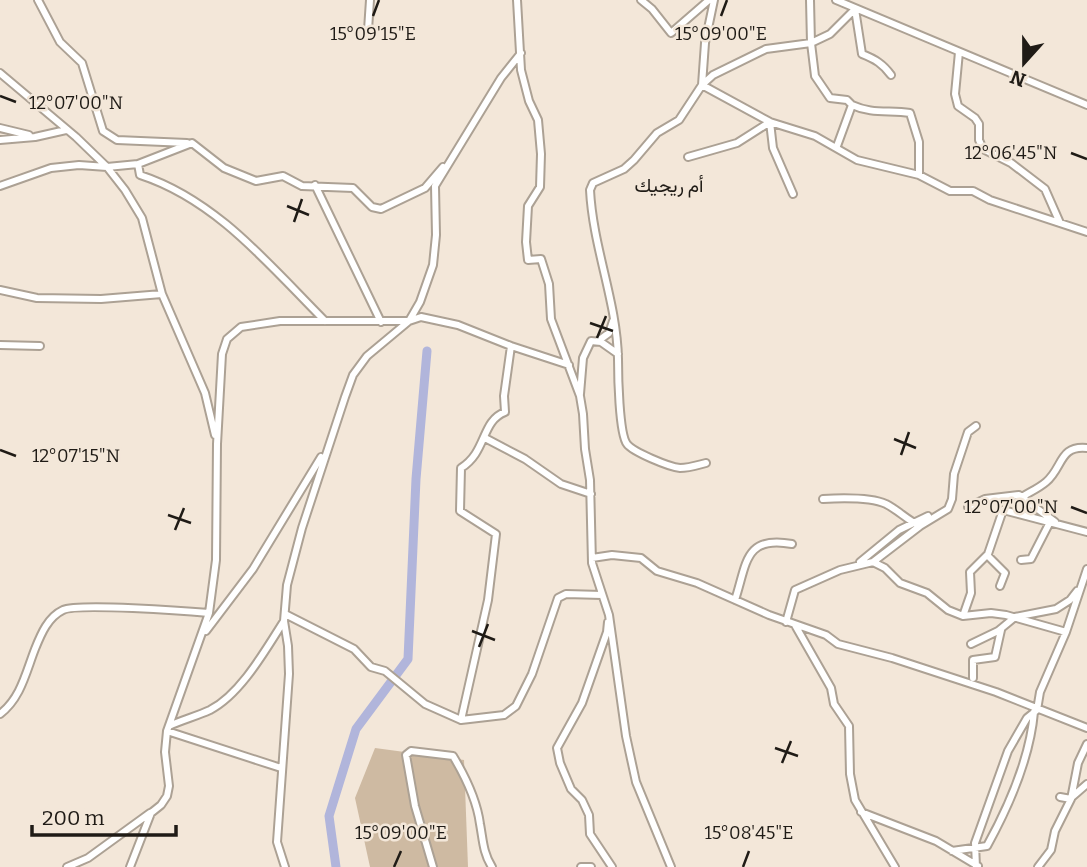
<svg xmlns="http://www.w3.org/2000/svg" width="1087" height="867" font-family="Bitter,Vazirmatn,serif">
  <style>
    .green { fill: #cebaa2 }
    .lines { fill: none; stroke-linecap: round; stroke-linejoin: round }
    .river { stroke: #b1b5db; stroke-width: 9 }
    .minor-casing { stroke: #aca194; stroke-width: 10 }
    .minor { stroke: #fff; stroke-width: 6 }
    .ticks { fill: none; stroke: #1f1b16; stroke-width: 2.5 }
    .labels { text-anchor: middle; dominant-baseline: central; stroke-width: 5; stroke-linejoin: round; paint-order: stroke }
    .neighbourhood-label { font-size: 19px; fill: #1f1b16; stroke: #f3e7d9 }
    .ticks-label { font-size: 18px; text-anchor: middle; fill: #1f1b16; stroke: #f3e7d9; stroke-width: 5; stroke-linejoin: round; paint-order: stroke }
  </style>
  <rect width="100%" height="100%" fill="#f3e7d9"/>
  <!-- green -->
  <path class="green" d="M375,748L464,760L468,867H370L355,798Z"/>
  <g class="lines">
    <!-- river -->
    <path class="river" d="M336,867L329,816L356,729L408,659L416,479L427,351"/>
    <!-- minor casing -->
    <g class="minor-casing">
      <path id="minor" d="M38,0L60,42L82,63L103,131L117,140L187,143
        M517,0L521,70L529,101L538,120L541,154L540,187L528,206L526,242L528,260L541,259L549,284L551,319L580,396L583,414L585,449L590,480L592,563L609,615L626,736L636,782L671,867
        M641,0L652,9L671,33L709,0
        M810,0L811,43L815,76L830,98L847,100L852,105L837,146
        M836,0L1087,105
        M855,9L862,54C875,59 883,64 891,75
        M368,30L370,0
        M959,52L955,94L958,106L975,118L979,124V140L983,149L1011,163L1045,189L1060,223
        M0,73L76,137L107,167L125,190L142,218L162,294L205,393L215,435
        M702,85L713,75L766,49L811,43L830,34L855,9
        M702,85L705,43L714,0
        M852,105C871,114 889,110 910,113L919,142V175
        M0,128L29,135
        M0,140L35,137L66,130
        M688,157L737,143L770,122L773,148L793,194
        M138,164L140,175C217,200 270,266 325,321
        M315,185L381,322
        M0,186L51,168L79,165L107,167L138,164L192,143L224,168L256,181L283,176L302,186L353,188L372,207L381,209L425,188L443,167
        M0,290L37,298L101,299L162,294
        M598,341L609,333L613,321
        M0,345L40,346
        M580,394L583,358L591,341L601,342L618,354
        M485,438L525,459L561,484L591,494
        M706,463C698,465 689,468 680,468C669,467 633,452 627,444C619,434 618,374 618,359C617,302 593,248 590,190L593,183L624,169L634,160L657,133L679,120L702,85L770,122L815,136L857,160L919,175L950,191H973L990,200L1087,232
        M1022,497C1030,492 1039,488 1046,482C1063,468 1059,445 1087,448
        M968,507L985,499L1019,495L1055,522
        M920,526L948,509L952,499L954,474L968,432L976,426
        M987,555L1005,573L1000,586
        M592,558L612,555L641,558L657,571L697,583L769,615L826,635L838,644L892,658L996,692L1087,728
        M1021,560L1031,559L1050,522
        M860,562L899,530L928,516
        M873,562L885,568L900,583L927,593L948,610L963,616L991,613L1006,615L1066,632
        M735,600C747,564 744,535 792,544
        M285,614L354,649L371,667L385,671L425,704L461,720L504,715L516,706L532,674L558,598L566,594L602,595
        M963,616L971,593L970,572L988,554L1003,510L1087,532
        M608,622L607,632L582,703L557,748L560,763L571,789L582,800L589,815L590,834L612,867
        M786,622L795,590L840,570L873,562L920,526C907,520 898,510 886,504C870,497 841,498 823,499
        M795,625L831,688L834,704L849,726L850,774L855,800L895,867
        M206,631L253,569L321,457
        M971,644L998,631L1015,617L1056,609L1070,600L1077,591
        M973,678V660L995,657L1001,630
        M0,714C21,698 26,672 35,649C41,634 48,617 63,610C77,603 187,611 209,613
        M461,720L488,600L496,534L460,511L461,468C487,452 481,421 505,412L504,396L511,346
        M169,726C182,720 197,716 210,710C241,694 266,649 284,621
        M167,731L281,768
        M1072,797L1087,784
        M1071,799L1078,763L1087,744
        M861,812L936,841L978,866
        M952,851L987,846C1009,806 1030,758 1034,712
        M67,867L88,858L150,813
        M130,867L151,813L161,805L167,796L169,786L165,752L167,731L209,613L216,560L217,444L222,354L227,339L241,327L280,321H409L421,317L458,325L511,346L569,365
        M285,867L277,842L289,674L288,646L284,621L287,585L302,528L345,397L353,375L367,356L409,321L420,302L433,265L436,235L435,186L501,78L521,53
        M433,867L415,806L406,755L411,751L453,756C465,776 477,801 480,824C483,840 483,853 492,867
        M581,867H591
        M976,867L975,843L1008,751L1027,718L1037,710L1040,692L1066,632L1087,569
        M1038,867L1051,850L1055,831L1071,799L1060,797"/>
    </g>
    <!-- minor -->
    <use href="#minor" class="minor"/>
  </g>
  <!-- ticks -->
  <path class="ticks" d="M373,16L379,0M721,16L727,0M0,96L16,102M1071,153L1087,159M287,206L309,215M294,222L302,199M590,323L613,331M597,338L606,316M894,439L916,448M0,450L16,456M901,455L909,432M1071,507L1087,513M168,515L191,523M175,530L184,508M472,631L495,640M479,647L488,624M775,748L798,756M782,763L791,741M394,867L401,851M743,867L749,851"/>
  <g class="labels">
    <!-- neighbourhood labels -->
    <g class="neighbourhood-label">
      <text x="669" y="185">أم ريجيك</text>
    </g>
  </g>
  <g class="ticks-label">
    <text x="373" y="40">15°09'15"E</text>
    <text x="721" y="40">15°09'00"E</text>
    <text x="76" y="109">12°07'00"N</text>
    <text x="1011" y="159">12°06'45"N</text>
    <text x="76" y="462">12°07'15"N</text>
    <text x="1011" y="513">12°07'00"N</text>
    <text x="401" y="839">15°09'00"E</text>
    <text x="749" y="839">15°08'45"E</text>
  </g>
  <!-- north arrow -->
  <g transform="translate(1024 63) rotate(201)" stroke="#f3e7d9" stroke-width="5" paint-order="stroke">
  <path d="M0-5L12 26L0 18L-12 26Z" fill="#1f1b16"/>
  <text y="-10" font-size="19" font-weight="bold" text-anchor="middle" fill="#1f1b16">N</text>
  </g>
  <!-- scale -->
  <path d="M32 825v10h144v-10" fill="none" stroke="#1f1b16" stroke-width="3.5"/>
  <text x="42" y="825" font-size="21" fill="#1f1b16" stroke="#f3e7d9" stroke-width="5" paint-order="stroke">200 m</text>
</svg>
